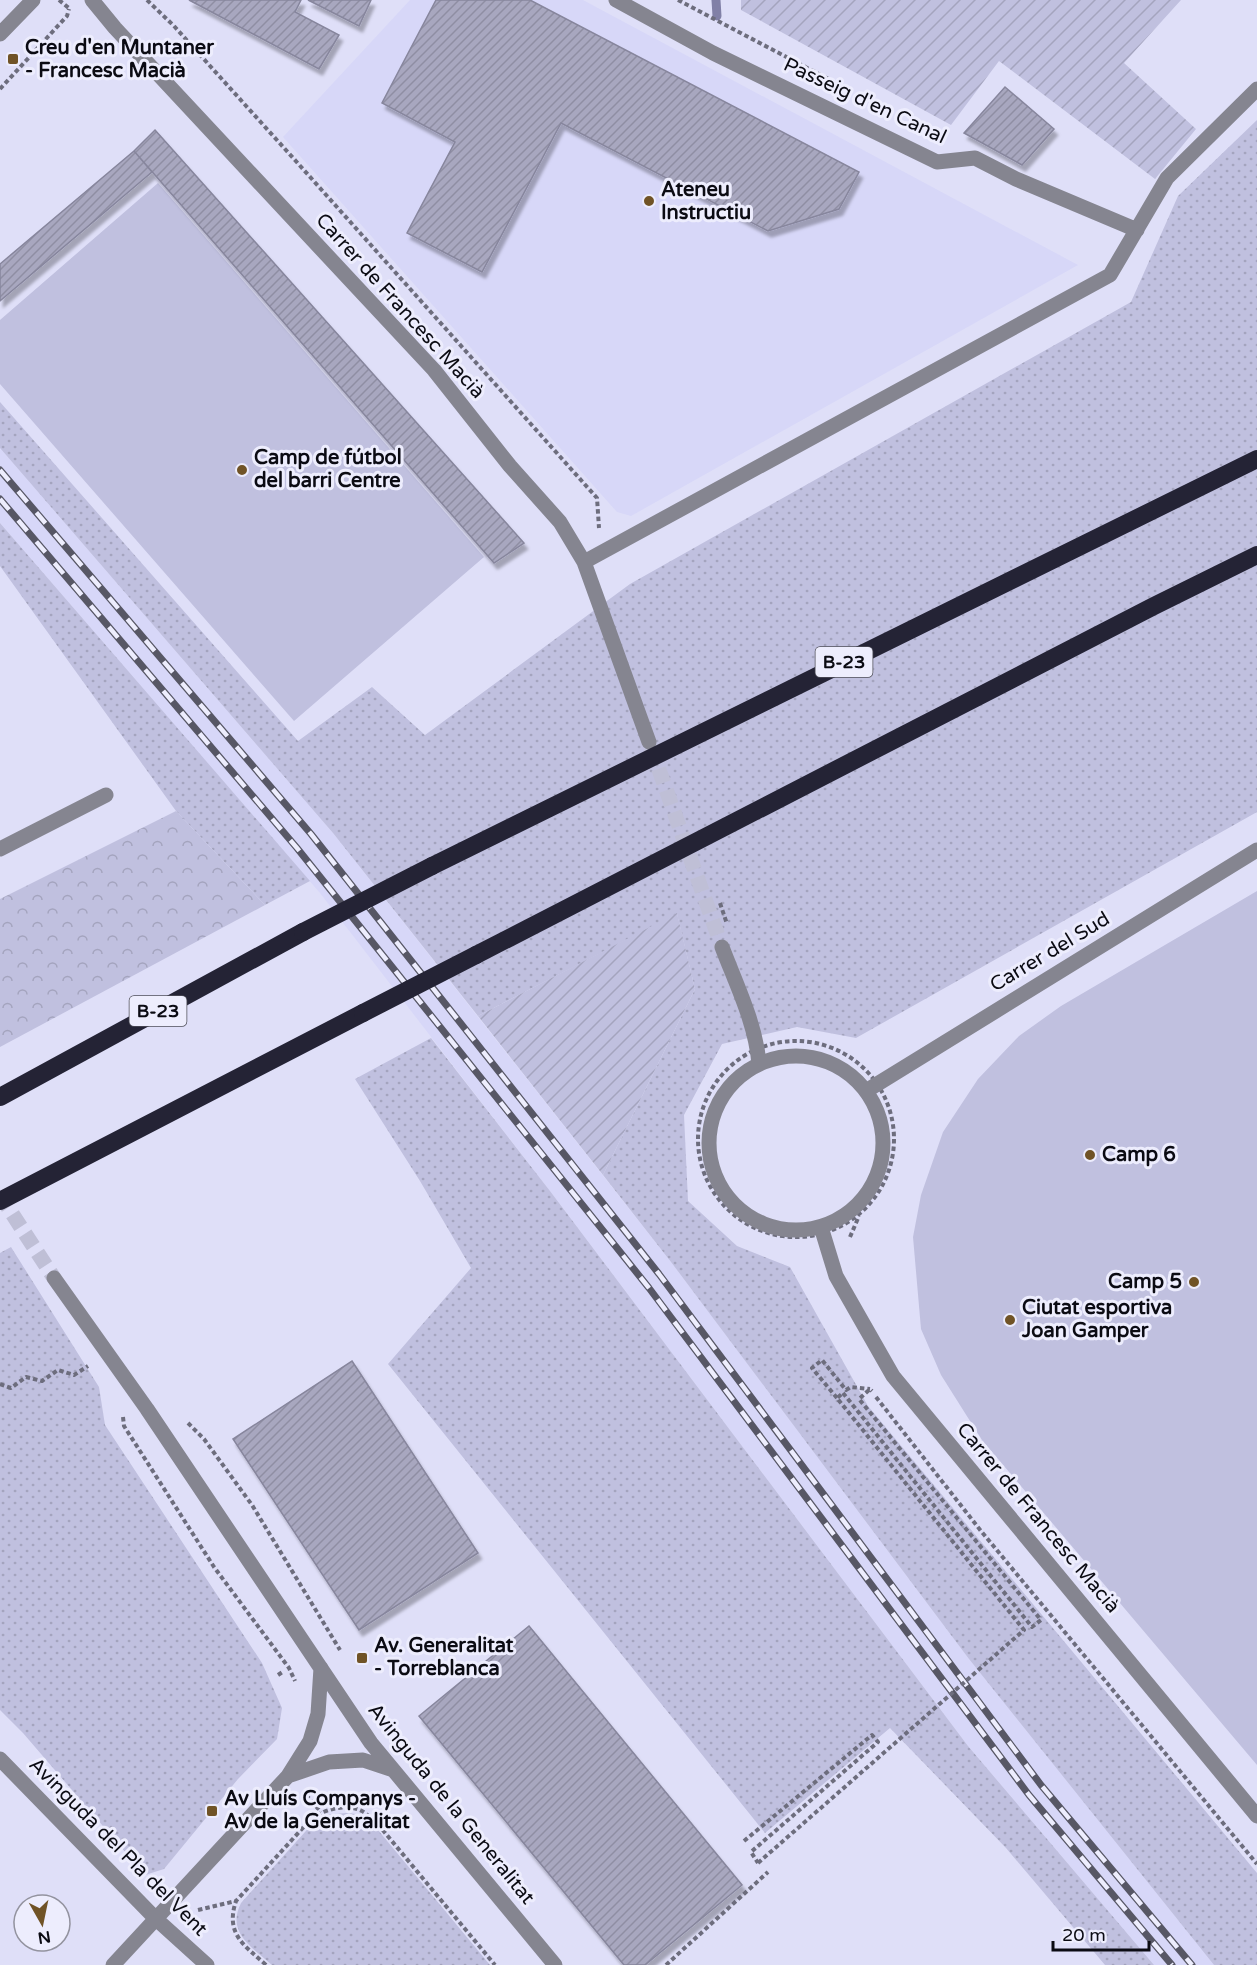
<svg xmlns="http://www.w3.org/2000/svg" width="1257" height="1965" font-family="'Varela Round',sans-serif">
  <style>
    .built { fill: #d7d7f8 }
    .grass { fill: url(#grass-dots) }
    .forest { fill: url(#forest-crowns) }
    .garden { fill: url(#garden-furrows) }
    .pitch { fill: #c0c0df }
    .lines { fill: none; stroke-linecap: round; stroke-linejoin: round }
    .stream { stroke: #8180a7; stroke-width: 9 }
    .building { fill: url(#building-hatch); stroke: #87869d; stroke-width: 1.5; filter: url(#shadow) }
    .street-tunnel { stroke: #bfbfd6; stroke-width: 15; stroke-dasharray: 15 8; stroke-linecap: butt }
    .path { stroke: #6d6d7d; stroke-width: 4; stroke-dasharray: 4.5 3; stroke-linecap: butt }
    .lane { stroke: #858590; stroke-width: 15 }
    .street { stroke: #858590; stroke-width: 15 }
    .highway { stroke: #242335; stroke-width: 18 }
    .rail-casing { stroke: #575765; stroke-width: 7 }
    .rail { stroke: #ededfd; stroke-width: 4.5; stroke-dasharray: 14; stroke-linecap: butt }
    .path-bridge { stroke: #6d6d7d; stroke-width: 4; stroke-dasharray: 4.5 3; stroke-linecap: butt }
    .highway-bridge { stroke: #242335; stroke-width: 18 }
    .poi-dot { fill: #705326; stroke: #ededfd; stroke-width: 2 }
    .labels { text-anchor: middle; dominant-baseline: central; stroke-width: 6; stroke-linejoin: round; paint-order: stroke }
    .shield { fill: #ededfd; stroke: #4f4f59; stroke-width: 1.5 }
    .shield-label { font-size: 18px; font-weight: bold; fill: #0b0b13 }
    .poi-label { font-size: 20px; font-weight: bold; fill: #0b0b13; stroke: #ededfd; text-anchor: start }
    .street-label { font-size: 20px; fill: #0b0b13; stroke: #ededfd }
  </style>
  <defs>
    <pattern id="grass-dots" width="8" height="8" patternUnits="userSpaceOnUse" patternTransform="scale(1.5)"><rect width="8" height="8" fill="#c0c0df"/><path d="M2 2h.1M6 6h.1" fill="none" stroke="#a4a4be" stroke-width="1.8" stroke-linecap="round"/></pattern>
    <pattern id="forest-crowns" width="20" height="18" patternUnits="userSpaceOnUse" patternTransform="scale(1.5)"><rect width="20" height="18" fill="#c0c0df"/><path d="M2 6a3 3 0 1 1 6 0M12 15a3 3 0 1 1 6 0" fill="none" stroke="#a4a4be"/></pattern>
    <pattern id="garden-furrows" width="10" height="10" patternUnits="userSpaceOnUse" patternTransform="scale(1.5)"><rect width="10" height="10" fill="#c0c0df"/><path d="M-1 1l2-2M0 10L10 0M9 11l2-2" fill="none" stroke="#a4a4be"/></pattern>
    <pattern id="building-hatch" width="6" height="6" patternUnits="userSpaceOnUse" patternTransform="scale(1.5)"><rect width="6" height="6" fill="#a8a7bf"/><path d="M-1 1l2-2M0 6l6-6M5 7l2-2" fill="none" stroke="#8f8ea3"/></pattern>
    <filter id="shadow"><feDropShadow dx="3.5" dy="6" stdDeviation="1.5" flood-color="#0004"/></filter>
  </defs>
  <rect width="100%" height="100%" fill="#dfdff8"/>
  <!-- built -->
  <path class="built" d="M410,0H583L1078,265L631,516L617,512L283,137Z
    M0,448L333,833L671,1262L969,1659L1214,1965H1154L968,1746L550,1191L320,893L0,523Z"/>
  <!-- grass -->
  <path class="grass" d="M1257,120V812L856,1038L797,1027L722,1044L684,1115L688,1201L737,1246L790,1267L868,1406L1257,1873V1965H1214L969,1659L671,1262L603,1175L695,989L677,914L478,1016L333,833L0,448V402L298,741L372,687L425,735L630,584L1131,302L1178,196Z
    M0,523L310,881L265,905L176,811L0,566Z
    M431,1038L550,1191L968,1746L1154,1965H1105L1006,1848L890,1728L765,1833L388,1364L471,1268L420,1181L355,1079Z
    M11,1247L99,1387L105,1425L262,1663L282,1708L277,1739L238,1779L164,1869L145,1875L23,1733L0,1710V1253Z
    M346,1813L357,1814L373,1824L490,1965H272C252,1947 226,1933 241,1903L314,1822L324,1815Z"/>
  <!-- forest -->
  <path class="forest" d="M176,811L265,905L0,1047V899Z"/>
  <!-- garden -->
  <path class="garden" d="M741,0H1181L1124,63L1196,129L1155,179L999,61L951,125L741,10Z
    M677,913L695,989L603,1175L478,1016Z"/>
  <!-- pitch -->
  <path class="pitch" d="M158,183L484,557L294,721L0,384V320Z
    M1257,891V1765L982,1440L941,1375L921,1329L913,1237L921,1195L943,1132L978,1079L1019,1036L1061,1006Z"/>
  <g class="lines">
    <!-- stream -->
    <path class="stream" d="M716,0L717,16"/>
  </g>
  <!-- building -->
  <path class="building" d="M189,0H301L295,12L339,35L319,69Z
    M308,0H371L359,26Z
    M436,0H530L859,172L839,209L768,231L561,123L482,272L407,233L455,142L382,103Z
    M1005,87L1054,129L1022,165L964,133Z
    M155,130L265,253L524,543L494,563L134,151Z
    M134,151L152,172L0,301V264Z
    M352,1361L478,1553L359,1630L233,1439Z
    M529,1626L742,1885L645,1965H624L419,1716Z"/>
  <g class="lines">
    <!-- street-tunnel -->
    <path class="street-tunnel" d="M651,747L722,947
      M0,1195L54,1278"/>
    <!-- path -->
    <path class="path" d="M59,0L70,9
      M147,0L174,26L294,159L597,498L599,528
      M678,0L834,82
      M0,89L67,16L69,9
      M720,903L727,924
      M698 1139a98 98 0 1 1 196 0a98 98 0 1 1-196 0Z
      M850,1237L859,1216
      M0,1384L11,1388L26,1377L42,1381L58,1370L74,1375L88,1366
      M843,1393L1032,1627L1041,1620L859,1399L870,1389L872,1391
      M876,1397L981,1531L1257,1864
      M837,1398L812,1368L822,1360L846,1390L851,1387L870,1389
      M123,1417L124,1426L214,1567L289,1668L295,1681
      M188,1423L204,1439L252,1505L340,1650
      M278,1675L284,1671
      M306,1795L321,1812
      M744,1841L872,1735L878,1742L751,1852L758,1863
      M198,1910L236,1901
      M266,1965C244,1945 225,1934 236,1901L311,1819C325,1809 347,1803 362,1811C369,1815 375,1823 381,1828L495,1965
      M666,1965L768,1872"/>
    <!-- lane -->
    <path class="lane" d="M0,849L106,795"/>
    <!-- street -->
    <path class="street" d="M92,0L115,28L434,370L510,466L560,522L584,562L649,742
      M616,0L713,53L937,162L975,158L1016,179L1137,230
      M0,34L33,0
      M584,562L1110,275L1167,178L1257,89
      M722,947C736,984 756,1024 759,1064
      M709 1143a87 87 0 1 1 174 0a87 87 0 1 1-174 0Z
      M866,1091L1257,850
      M821,1227L836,1276L893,1376L1257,1816
      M54,1278L147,1409L371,1743L555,1965
      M0,1759L155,1918L207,1965
      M288,1776L329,1762L363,1760L393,1770
      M113,1965L288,1776L310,1741L318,1714L321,1668"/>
    <!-- highway -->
    <path class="highway" d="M432,866L1257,459
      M476,955L1154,606L1257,555
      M0,1097L303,932
      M0,1201L363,1013"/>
    <!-- rail casing -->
    <g class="rail-casing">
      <path id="rail" d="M0,470L311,834L659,1274L1041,1785L1192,1965
        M0,499L297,848L649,1288L1029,1795L1172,1965"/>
    </g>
    <!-- rail -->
    <use href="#rail" class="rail"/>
    <!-- path-bridge -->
    <path class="path-bridge" d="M758,1863L1024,1630L837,1398L843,1393"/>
    <!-- highway-bridge -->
    <path class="highway-bridge" d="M303,932L432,866
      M363,1013L476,955"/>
  </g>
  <!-- markers -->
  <g class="poi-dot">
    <rect x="7" y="53" width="12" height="12" rx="3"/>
    <circle cx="649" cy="201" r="6"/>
    <circle cx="242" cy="470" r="6"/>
    <circle cx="1090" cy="1155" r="6"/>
    <circle cx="1194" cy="1282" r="6"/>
    <circle cx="1010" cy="1320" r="6"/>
    <rect x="356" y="1652" width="12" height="12" rx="3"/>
    <rect x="206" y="1805" width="12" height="12" rx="3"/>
  </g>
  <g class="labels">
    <!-- shield labels -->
    <g class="shield">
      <rect x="815.5" y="647" width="57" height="30" rx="4.5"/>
      <rect x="129.5" y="996" width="57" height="30" rx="4.5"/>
    </g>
    <g class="shield-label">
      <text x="844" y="662">B-23</text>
      <text x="158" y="1011">B-23</text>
    </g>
    <!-- poi labels -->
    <g class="poi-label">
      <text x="25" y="48">Creu d'en Muntaner<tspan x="25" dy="23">- Francesc Macià</tspan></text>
      <text x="661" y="190">Ateneu<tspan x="661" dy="23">Instructiu</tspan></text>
      <text x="254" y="458">Camp de fútbol<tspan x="254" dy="23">del barri Centre</tspan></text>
      <text x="1102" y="1155">Camp 6</text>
      <text x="1182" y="1282" text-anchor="end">Camp 5</text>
      <text x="1022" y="1308">Ciutat esportiva<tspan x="1022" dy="23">Joan Gamper</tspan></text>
      <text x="374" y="1646">Av. Generalitat<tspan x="374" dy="23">- Torreblanca</tspan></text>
      <text x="224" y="1799">Av Lluís Companys -<tspan x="224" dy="23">Av de la Generalitat</tspan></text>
    </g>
    <!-- street labels -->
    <g class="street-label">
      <text transform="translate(865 101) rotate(25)">Passeig d'en Canal</text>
      <text transform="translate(400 306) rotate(48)">Carrer de Francesc Macià</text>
      <text transform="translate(1050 952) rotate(-31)">Carrer del Sud</text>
      <text transform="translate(1038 1518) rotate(50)">Carrer de Francesc Macià</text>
      <text transform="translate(451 1804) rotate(51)">Avinguda de la Generalitat</text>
      <text transform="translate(118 1847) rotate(45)">Avinguda del Pla del Vent</text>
    </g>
  </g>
  <!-- north arrow -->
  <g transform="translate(42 1923) rotate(171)"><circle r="28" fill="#ededfd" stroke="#93939f" stroke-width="1.5"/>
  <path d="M0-4.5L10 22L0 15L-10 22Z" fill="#705326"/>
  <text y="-9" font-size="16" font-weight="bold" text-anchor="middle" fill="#0b0b13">N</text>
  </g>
  <!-- scale -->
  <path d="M1053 1941v9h96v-9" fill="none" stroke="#0b0b13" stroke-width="3"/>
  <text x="1062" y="1941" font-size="18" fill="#0b0b13" stroke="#ededfd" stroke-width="4.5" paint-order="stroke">20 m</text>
</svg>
